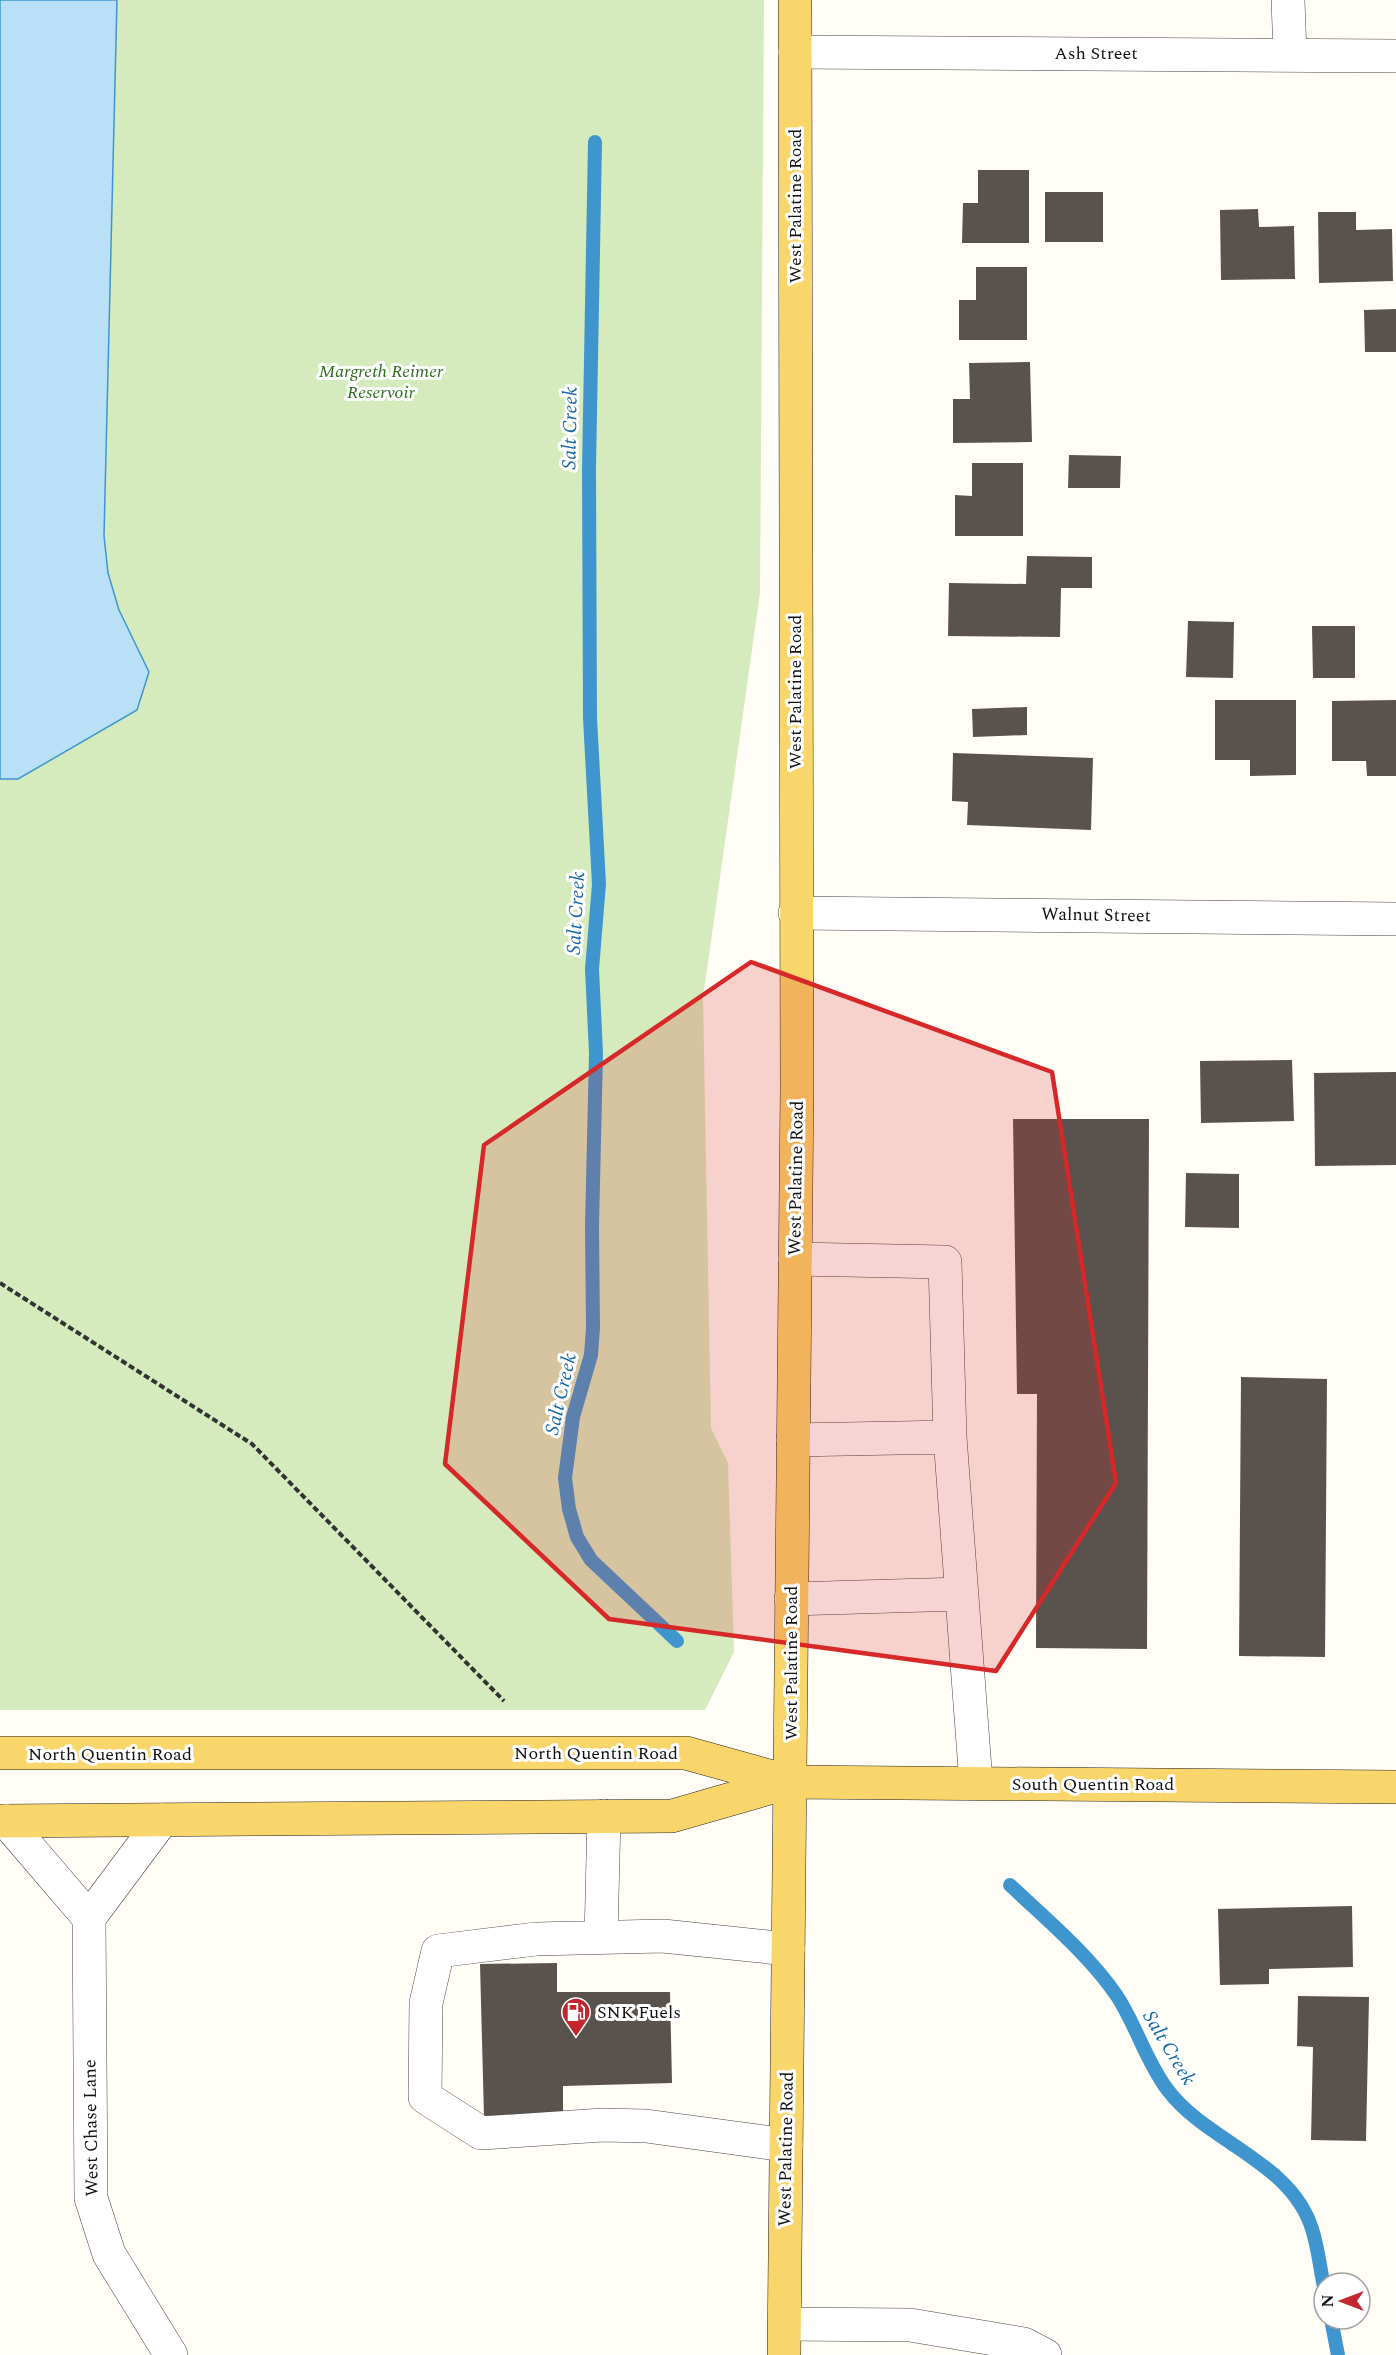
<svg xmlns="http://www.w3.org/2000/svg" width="1396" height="2355" font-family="Spectral,serif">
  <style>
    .green { fill: #d5ebbd }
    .water { fill: #b9e0f7; stroke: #3f96cf; stroke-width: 1.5 }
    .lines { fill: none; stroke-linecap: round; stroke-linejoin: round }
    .stream { stroke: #3f96cf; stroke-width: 14 }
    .building { fill: #5a524d }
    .minor-casing { stroke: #444; stroke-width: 34 }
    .major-casing { stroke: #222; stroke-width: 34 }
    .path { stroke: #333; stroke-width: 4; stroke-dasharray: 6 3; stroke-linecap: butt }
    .minor { stroke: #fff; stroke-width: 33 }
    .major { stroke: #f9d66b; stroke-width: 33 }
    .marked { fill: #d62828; fill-opacity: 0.2; stroke: #d62828; stroke-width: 4.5; stroke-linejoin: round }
    .labels { text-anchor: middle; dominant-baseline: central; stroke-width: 6; stroke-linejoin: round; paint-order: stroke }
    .street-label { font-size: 18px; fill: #111; stroke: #fff }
    .park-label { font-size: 18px; font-style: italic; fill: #2f6b1f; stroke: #fff }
    .poi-label { font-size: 18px; fill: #111; stroke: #fff; text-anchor: start }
    .water-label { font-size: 20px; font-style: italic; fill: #1768a6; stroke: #fff }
  </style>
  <rect width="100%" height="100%" fill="#fffdf5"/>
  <!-- green -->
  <path class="green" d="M0,0H764L760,593L703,998L711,1428L728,1463L734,1652L705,1710H0Z"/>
  <!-- water -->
  <path class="water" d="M0,0H117L104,536L108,573L119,610L149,672L137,710L18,779H0Z"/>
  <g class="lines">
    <!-- stream -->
    <path class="stream" d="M595,142L589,468L590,718L599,884L592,969L596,1053L592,1226L593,1328L591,1355L573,1417L565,1478L569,1509L577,1537L591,1560L677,1641
      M1010,1885C1047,1920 1088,1954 1117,1996C1136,2025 1146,2061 1167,2089C1206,2142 1291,2161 1312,2229C1318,2247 1320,2268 1324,2287
      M1331,2319L1338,2355"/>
  </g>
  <!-- building -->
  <path class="building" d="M978,170H1029V243H962L963,203H978Z
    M1045,192H1103V242H1045Z
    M1258,209L1259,227L1294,226L1295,279L1221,280L1220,210Z
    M1318,212H1356V230L1392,229L1393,281L1319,283Z
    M976,267H1027V340H959V300H976Z
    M1396,309V352H1365L1364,310Z
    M1030,362L1032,442L953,443V399H970L969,363Z
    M1069,455L1121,456L1120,488H1068Z
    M972,463H1023V536H955V495L972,496Z
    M1027,556L1092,557V588H1061L1060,637L948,636L949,583L1026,584Z
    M1188,621L1234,622L1233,678L1186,677Z
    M1312,626H1355V678H1313Z
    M1215,700H1296V775L1250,776V760H1215Z
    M1396,700V776H1367L1366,761H1332V701Z
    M1027,707V735L973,737L972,709Z
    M953,753L1093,758L1091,830L967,825L968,802L952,801Z
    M1292,1060L1294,1121L1201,1123L1200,1061Z
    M1396,1072V1165L1315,1166L1314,1073Z
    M1013,1119H1149L1147,1649L1036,1648L1037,1394H1017Z
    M1186,1173L1239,1174V1228L1185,1227Z
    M1241,1377L1327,1379L1325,1657L1239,1656Z
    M1352,1906L1353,1967L1269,1969V1984L1220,1985L1218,1909Z
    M557,1963V1992H670L672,2083L563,2086V2112L484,2116L480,1964Z
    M1298,1996L1369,1997L1366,2141L1311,2140L1313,2047L1297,2046Z"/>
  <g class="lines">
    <!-- minor casing -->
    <g class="minor-casing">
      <path id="minor" d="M1288,0L1290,54
        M795,52L1396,56
        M795,913L1396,919
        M795,1259L945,1262L950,1437
        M793,1440L950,1437L976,1783
        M791,1599L961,1594
        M162,1820L89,1918L91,2198L109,2254L171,2355
        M6,1821L89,1918
        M601,1938L604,1816
        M786,2145L646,2126L603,2125L481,2133L425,2097L426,2003L438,1951L536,1939L663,1936L788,1949
        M785,2324L910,2325L1024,2344L1045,2355"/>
    </g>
    <!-- major casing -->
    <g class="major-casing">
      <path id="major" d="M0,1753H686L790,1782L1396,1787
        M0,1821L672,1816L790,1782
        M784,2355L797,1090L795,0"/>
    </g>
    <!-- path -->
    <path class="path" d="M0,1283L252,1444L504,1701"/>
    <!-- minor -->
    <use href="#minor" class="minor"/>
    <!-- major -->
    <use href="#major" class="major"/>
  </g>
  <!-- marked area -->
  <path class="marked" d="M751,962L1052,1072L1116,1483L996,1671L609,1619L445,1464L484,1145Z"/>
  <!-- icons -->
  <defs>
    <g id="fuel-pin" transform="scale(1.5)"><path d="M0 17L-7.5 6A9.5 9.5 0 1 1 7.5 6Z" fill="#c4262e" stroke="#fff"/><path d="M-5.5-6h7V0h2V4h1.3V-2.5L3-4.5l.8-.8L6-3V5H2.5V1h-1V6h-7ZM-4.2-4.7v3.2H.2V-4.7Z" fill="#fff"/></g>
  </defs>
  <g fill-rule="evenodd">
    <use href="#fuel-pin" x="576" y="2012"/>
  </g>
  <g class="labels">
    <!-- street labels -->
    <g class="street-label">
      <text x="1096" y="53">Ash Street</text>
      <text transform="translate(795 206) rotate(-90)">West Palatine Road</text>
      <text transform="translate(795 692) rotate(-90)">West Palatine Road</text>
      <text transform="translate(1096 915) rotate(1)">Walnut Street</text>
      <text transform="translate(796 1178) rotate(-89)">West Palatine Road</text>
      <text transform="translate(791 1663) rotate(-90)">West Palatine Road</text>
      <text x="596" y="1753">North Quentin Road</text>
      <text x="110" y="1754">North Quentin Road</text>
      <text x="1093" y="1784">South Quentin Road</text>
      <text transform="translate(91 2128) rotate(-91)">West Chase Lane</text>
      <text transform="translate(786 2149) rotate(-89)">West Palatine Road</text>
    </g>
    <!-- park labels -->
    <g class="park-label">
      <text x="381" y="371">Margreth Reimer<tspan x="381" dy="21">Reservoir</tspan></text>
    </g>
    <!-- poi labels -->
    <g class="poi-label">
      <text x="597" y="2012">SNK Fuels</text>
    </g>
    <!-- water labels -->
    <g class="water-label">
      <text transform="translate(570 428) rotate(-89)">Salt Creek</text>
      <text transform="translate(576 913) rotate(-87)">Salt Creek</text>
      <text transform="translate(561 1394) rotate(-77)">Salt Creek</text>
      <text transform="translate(1169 2048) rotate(59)">Salt Creek</text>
    </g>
  </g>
  <!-- north arrow -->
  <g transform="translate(1342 2301) rotate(270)"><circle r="28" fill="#ffffff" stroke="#a0a0a0" stroke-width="1.5"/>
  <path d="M0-4.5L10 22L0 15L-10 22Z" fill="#c4262e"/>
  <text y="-9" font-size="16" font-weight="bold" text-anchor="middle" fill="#111111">N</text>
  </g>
</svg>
